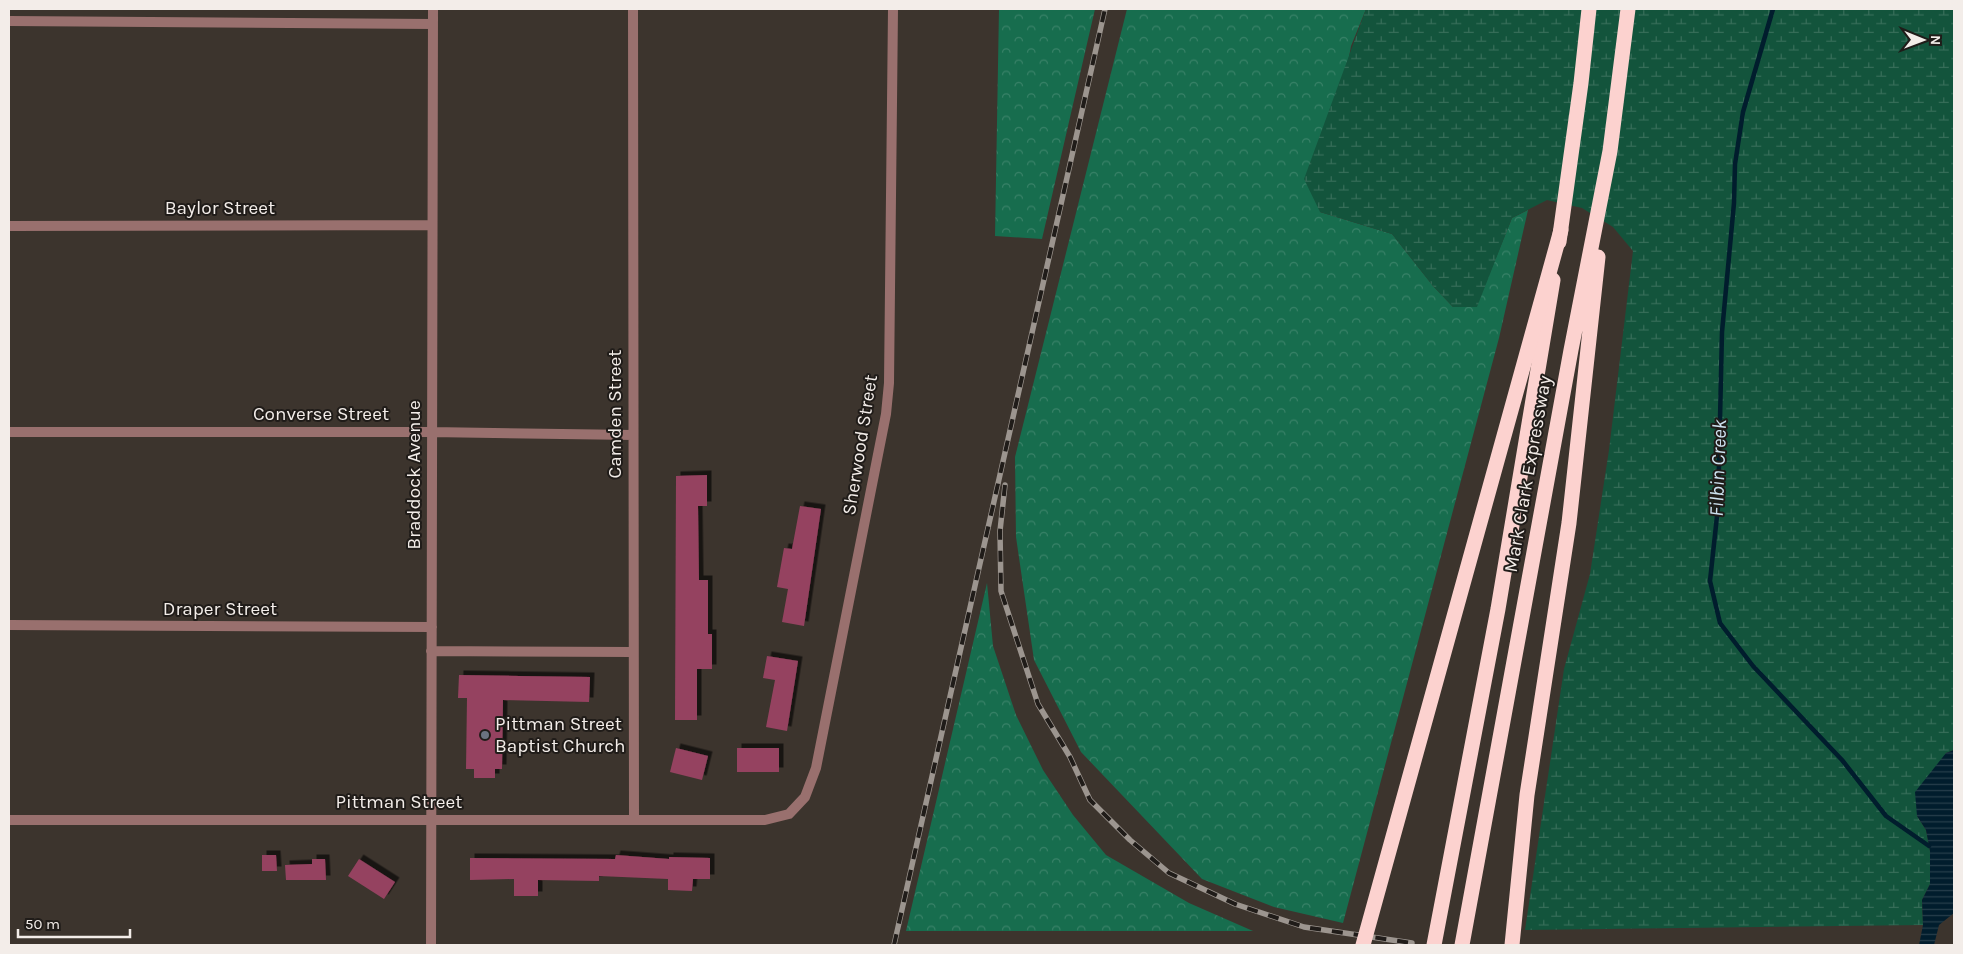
<svg xmlns="http://www.w3.org/2000/svg" width="1963" height="954" font-family="Karla,sans-serif">
  <style>
    .forest { fill: url(#forest-crowns) }
    .wetland { fill: url(#wetland-marsh) }
    .water { fill: url(#water-rules) }
    .lines { fill: none; stroke-linecap: round; stroke-linejoin: round }
    .stream { stroke: #011d2d; stroke-width: 4.5 }
    .building { fill: #954260; filter: url(#shadow) }
    .minor { stroke: #99706e; stroke-width: 10 }
    .motorway { stroke: #fcd2cf; stroke-width: 15 }
    .rail-casing { stroke: #9c958f; stroke-width: 5.5 }
    .rail { stroke: #201c19; stroke-width: 4; stroke-dasharray: 11; stroke-linecap: butt }
    .motorway-bridge { stroke: #fcd2cf; stroke-width: 15 }
    .worship-dot { fill: #6b7280; stroke: #201c19; stroke-width: 2 }
    .labels { text-anchor: middle; dominant-baseline: central; stroke-width: 4; stroke-linejoin: round; paint-order: stroke }
    .street-label { font-size: 19px; fill: #f3ede9; stroke: #201c19 }
    .poi-label { font-size: 19px; fill: #f3ede9; stroke: #201c19; text-anchor: start }
    .water-label { font-size: 20px; font-style: italic; fill: #cde2f0; stroke: #201c19 }
  </style>
  <defs>
    <pattern id="forest-crowns" width="20" height="18" patternUnits="userSpaceOnUse" patternTransform="scale(1.25)"><rect width="20" height="18" fill="#176d4e"/><path d="M2 6a3 3 0 1 1 6 0M12 15a3 3 0 1 1 6 0" fill="none" stroke="#398268"/></pattern>
    <pattern id="wetland-marsh" width="20" height="14" patternUnits="userSpaceOnUse" patternTransform="scale(1.25)"><rect width="20" height="14" fill="#13543c"/><path d="M1 5h8M5 5V1M11 12h8M15 12V8" fill="none" stroke="#366d58"/></pattern>
    <pattern id="water-rules" width="6" height="5" patternUnits="userSpaceOnUse" patternTransform="scale(1.25)"><rect width="6" height="5" fill="#011d2d"/><path d="M0 2.5h6" fill="none" stroke="#263e4b"/></pattern>
    <filter id="shadow"><feDropShadow dx="4.5" dy="-4.5" stdDeviation="0" flood-color="#0009"/></filter>
  </defs>
  <rect width="100%" height="100%" fill="#3c342d"/>
  <!-- forest -->
  <path class="forest" d="M999,9H1095L1042,239L995,236Z
    M1127,9H1366L1351,46L1320,212L1392,234L1433,286L1453,307H1476L1512,218L1528,210L1499,338L1343,923L1274,907L1202,879L1081,752L1034,660L1016,537L1015,457Z
    M987,583L993,646L1016,715L1043,770L1073,815L1106,855L1189,903L1253,931H906Z"/>
  <!-- wetland -->
  <path class="wetland" d="M1366,9H1954V750L1946,753L1917,816L1926,830L1930,851V884L1922,900L1923,925L1525,930L1564,669L1590,574L1609,450L1633,251L1613,227L1582,208L1547,200L1512,218L1477,307H1453L1433,286L1392,234L1320,212L1304,179Z"/>
  <!-- water -->
  <path class="water" d="M1954,750V913L1939,925L1934,945H1919L1923,925L1922,900L1930,884V851L1926,830L1917,816L1915,792L1946,753Z"/>
  <g class="lines">
    <!-- stream -->
    <path class="stream" d="M1773,9L1743,112L1735,164L1734,203L1722,332L1718,507L1710,581L1720,623L1753,666L1842,760L1886,816L1929,846"/>
  </g>
  <!-- building -->
  <path class="building" d="M707,475V506H698L699,580H708V634H712V669H697V720H675L676,476Z
    M800,506L821,509L804,626L782,622L788,589L777,587L784,548L792,549Z
    M767,656L798,661L787,731L766,727L775,680L763,678Z
    M459,675L590,677L589,702L503,700L502,769H495V778H474V769H466L467,698H458Z
    M676,748L708,756L702,780L670,772Z
    M737,748H779V772H737Z
    M262,855H276L277,871H262Z
    M616,855L669,859V857L710,858V879H693L692,891L668,890V879L599,876V881L538,880V896H514V879L470,880V858L615,859Z
    M312,859H325L326,880H286L285,865L312,864Z
    M359,859L395,882L384,899L348,876Z"/>
  <g class="lines">
    <!-- minor -->
    <path class="minor" d="M633,9L634,820
      M9,21L433,24
      M9,226L432,225
      M9,432H431L633,435
      M9,625L432,627
      M431,651L633,652
      M9,820H765L789,814L805,797L816,768L886,414L889,383L893,9
      M431,945L433,9"/>
    <!-- motorway -->
    <path class="motorway" d="M1559,242L1581,83L1589,9
      M1434,945L1498,609L1553,280
      M1462,945L1571,350L1610,151L1628,9
      M1512,945L1527,795L1569,523L1598,257"/>
    <!-- rail casing -->
    <g class="rail-casing">
      <path id="rail" d="M1005,485L1000,531L1001,591L1038,704L1070,757L1090,800L1130,840L1169,873L1235,904L1304,927L1412,943
        M894,945L1105,9"/>
    </g>
    <!-- rail -->
    <use href="#rail" class="rail"/>
    <!-- motorway-bridge -->
    <path class="motorway-bridge" d="M1363,945L1561,230"/>
  </g>
  <!-- markers -->
  <circle class="worship-dot" cx="485" cy="735" r="5"/>
  <g class="labels">
    <!-- street labels -->
    <g class="street-label">
      <text x="220" y="208">Baylor Street</text>
      <text x="321" y="414">Converse Street</text>
      <text transform="translate(615 414) rotate(-90)">Camden Street</text>
      <text transform="translate(860 445) rotate(-81)">Sherwood Street</text>
      <text transform="translate(1528 474) rotate(-80)">Mark Clark Expressway</text>
      <text transform="translate(414 475) rotate(-90)">Braddock Avenue</text>
      <text x="220" y="609">Draper Street</text>
      <text x="399" y="802">Pittman Street</text>
    </g>
    <!-- poi labels -->
    <g class="poi-label">
      <text x="495" y="724">Pittman Street<tspan x="495" dy="22">Baptist Church</tspan></text>
    </g>
    <!-- water labels -->
    <g class="water-label">
      <text transform="translate(1718 468) rotate(-88)">Filbin Creek</text>
    </g>
  </g>
  <!-- border -->
  <rect width="1963" height="954" fill="none" stroke="#f3ede9" stroke-width="20"/>
  <!-- north arrow -->
  <g transform="translate(1923 40) rotate(91)" stroke="#201c19" stroke-width="4" paint-order="stroke">
  <path d="M0-4L9 19L0 12L-9 19Z" fill="#f3ede9"/>
  <text y="-8" font-size="14" font-weight="bold" text-anchor="middle" fill="#f3ede9">N</text>
  </g>
  <!-- scale -->
  <path d="M18 929v8h112v-8" fill="none" stroke="#f3ede9" stroke-width="2.5"/>
  <text x="25" y="929" font-size="15" fill="#f3ede9" stroke="#201c19" stroke-width="4" paint-order="stroke">50 m</text>
</svg>
